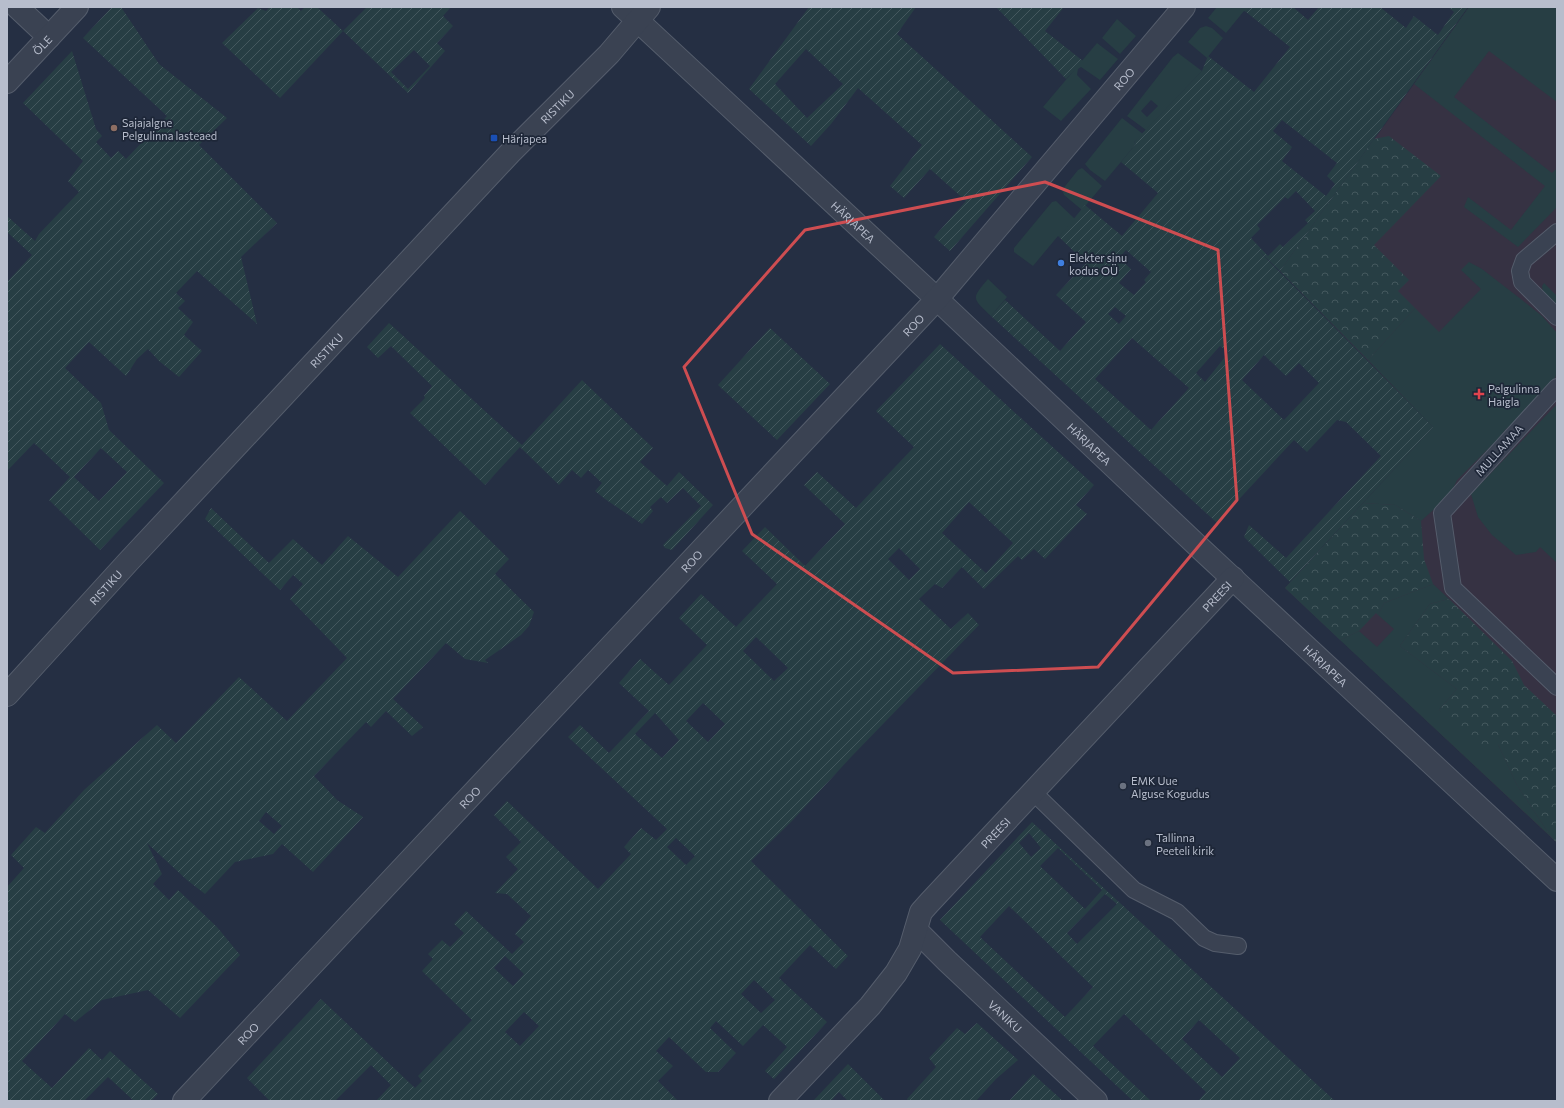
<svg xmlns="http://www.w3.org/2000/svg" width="1564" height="1108" font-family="Commissioner,sans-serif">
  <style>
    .medical { fill: #363243 }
    .grass { fill: #273e44; fill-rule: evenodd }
    .forest { fill: url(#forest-crowns) }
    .garden { fill: url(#garden-furrows); fill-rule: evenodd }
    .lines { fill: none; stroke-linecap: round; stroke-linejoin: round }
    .service-casing { stroke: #555d6c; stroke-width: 18 }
    .minor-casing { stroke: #555d6c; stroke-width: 24 }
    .tertiary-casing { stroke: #555d6c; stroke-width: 24 }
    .service { stroke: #3a4252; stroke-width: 16 }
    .minor { stroke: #3a4252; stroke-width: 22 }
    .tertiary { stroke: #3a4252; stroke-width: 22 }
    .marked { fill: none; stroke: #ce4d51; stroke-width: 3; stroke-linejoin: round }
    .education-dot { fill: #8d6e63; stroke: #1e2738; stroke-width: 1.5 }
    .transit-dot { fill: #1a4fb4; stroke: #1e2738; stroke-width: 1.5 }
    .shop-dot { fill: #3f7fe0; stroke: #1e2738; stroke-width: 1.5 }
    .health-dot { fill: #e0444e; stroke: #1e2738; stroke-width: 1.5 }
    .worship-dot { fill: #6b7280; stroke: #1e2738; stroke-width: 1.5 }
    .labels { text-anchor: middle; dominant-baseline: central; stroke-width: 3.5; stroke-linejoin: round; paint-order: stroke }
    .street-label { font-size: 11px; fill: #b7bdcc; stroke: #1e2738 }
    .poi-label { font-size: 11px; fill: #b7bdcc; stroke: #1e2738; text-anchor: start }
  </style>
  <defs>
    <pattern id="forest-crowns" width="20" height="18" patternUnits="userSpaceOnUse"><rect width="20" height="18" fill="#273e44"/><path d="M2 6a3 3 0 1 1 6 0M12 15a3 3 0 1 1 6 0" fill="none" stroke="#44585e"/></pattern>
    <pattern id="garden-furrows" width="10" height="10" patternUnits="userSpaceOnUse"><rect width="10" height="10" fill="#273e44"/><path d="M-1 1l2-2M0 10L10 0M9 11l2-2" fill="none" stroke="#44585e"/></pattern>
  </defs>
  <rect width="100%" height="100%" fill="#252f43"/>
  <!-- medical -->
  <path class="medical" d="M1469,7H1557V843L1285,588L1433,427L1280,271Z"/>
  <!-- grass -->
  <path class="grass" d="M1217,7H1250L1246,12L1244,11L1226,33L1208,18Z
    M1469,7H1557V102L1489,51L1454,97L1552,173L1557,168V207L1518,247L1464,207L1468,197L1511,230L1545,186L1414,84Z
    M1117,19L1136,36L1120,54L1102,38Z
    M1206,26L1212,28L1223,38L1207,58L1188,42L1200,28Z
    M1097,43L1118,59L1100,80L1081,67L1078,69L1077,75L1091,89L1061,121L1043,107Z
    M1178,53L1202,71L1146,130L1127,116L1173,57ZM1151,100L1158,106L1147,117L1141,111Z
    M1122,118L1143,134L1134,142L1136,144L1105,181L1090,170L1085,164Z
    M1082,168L1102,186L1082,210L1064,195L1062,190L1078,170Z
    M1056,201L1075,219L1059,237L1058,236L1033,266L1014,252V248L1052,202Z
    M1469,262L1482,269L1522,300L1542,316L1557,333V373L1554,380L1520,418L1506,429L1497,440L1457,480L1450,495L1421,521L1395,505L1363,503L1433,427L1368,360L1415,308L1439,332L1481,289L1461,270Z
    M988,279L1007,297L991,316C972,298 971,299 988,279Z
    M1544,283L1557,296V306L1543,293L1542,286Z
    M1557,404V563L1540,547L1536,552L1516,555L1492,535L1478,517L1471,494Z
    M1433,584L1449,599L1430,604L1400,646L1457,689L1439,710L1498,744L1517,785L1552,838L1340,640L1359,631L1377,647L1394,629L1378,615L1384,603Z"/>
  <!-- forest -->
  <path class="forest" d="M1389,136L1441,176L1374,245L1409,280L1398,291L1415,308L1368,360L1280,271L1374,139Z
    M1363,503L1395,505L1421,521L1424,559L1433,584L1384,603L1378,615L1376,613L1359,631L1340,640L1285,588Z
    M1449,599L1512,661L1524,685L1557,716V843L1552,838L1517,785L1498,744L1477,746L1439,710L1457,689L1400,646L1430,604Z"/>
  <!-- garden -->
  <path class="garden" d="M112,7H121L159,64L227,118L199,145L277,223L241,257L257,324L197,271L176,293L185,301L178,308L193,322L184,335L202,351L179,377L159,361L148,349L137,359L126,376L89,342L65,368L101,403L109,430L164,483L100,550L49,500L70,477L34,443L7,471V282L32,255L7,232V216L35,241L39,234L79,192L68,181L83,161L23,103L72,51L96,129L102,136L96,142L111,158L118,151L126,159L167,116L83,38ZM101,448L127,472L99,501L74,477Z
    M270,7H297L301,11L305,7H317L343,31L367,7H451L443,16L453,26L437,43L445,51L408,93L343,31L280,98L222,43L258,8L266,11ZM414,50L430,66L408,89L391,72Z
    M809,7H916L897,34L1032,157L950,251L934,237L966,201L930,169L904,198L890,186L922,145L858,88L831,124L811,146L749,89ZM806,49L843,84L807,118L775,84Z
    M996,7H1064L1045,31L1083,61L1066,79Z
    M1250,7H1293L1308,20L1319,7H1380L1406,28L1414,16L1438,35L1454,12L1448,7H1468L1280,271L1257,249L1433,427L1290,582L1244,537L1249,525L1286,558L1381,456L1346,422L1337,420L1307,452L1294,440L1217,523L991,316L1005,300L1060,351L1086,322L1056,295L1086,263L1059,237L1085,205L1122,236L1158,193L1121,162L1136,144L1134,142L1202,71L1208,56L1254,92L1290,47L1246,12ZM1282,120L1337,163L1327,176L1335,184L1326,196L1282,161L1292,147L1273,131ZM1296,191L1315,211L1305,220L1308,223L1283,247L1280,244L1268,256L1251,238L1260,229L1257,225L1285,197L1288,199ZM1126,250L1151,272L1144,280L1146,282L1134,295L1119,283L1131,269L1119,258ZM1115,307L1126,316L1119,324L1108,314ZM1132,338L1189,388L1151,430L1095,379ZM1220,346L1229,352L1205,382L1196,373ZM1264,355L1286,376L1299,363L1319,383L1284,420L1242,380Z
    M389,323L522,445L582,380L653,448L640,462L667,486L679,472L713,505L672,550L665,548L663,545L701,506L683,488L667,503L661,497L650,507L653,511L642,524L605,499L595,491L602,483L588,470L581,478L572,470L559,485L520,447L485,485L410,413L425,398L424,396L432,386L391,346L378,358L367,347Z
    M770,328L830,384L777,440L718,385Z
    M940,344L1094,485L1076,505L1087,514L1045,559L1034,549L1022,560L1018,556L984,589L962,567L942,588L935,584L919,599L951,629L968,613L979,625L852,756L791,822L751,861L848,956L836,969L810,945L779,978L827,1022L774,1079L765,1071L787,1047L763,1025L743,1046L716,1021L710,1028L736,1053L718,1072H706L669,1037L656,1051L673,1066L658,1081L678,1101H376L391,1085L371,1065L335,1101H270L247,1078L321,999L415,1088L422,1081L418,1076L472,1020L422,971L433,959L428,954L442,940L450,947L464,933L454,924L466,911L512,954L524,942L515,934L531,916L507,894L495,893L518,869L506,857L521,842L494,815L507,801L598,889L631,854L624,847L641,828L656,840L667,829L568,737L580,725L609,753L649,711L619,683L640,659L669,685L707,645L679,618L701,594L736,627L777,584L742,551L765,527L805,566L845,524L804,485L817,472L856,508L914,447L876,411ZM969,502L1013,543L986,573L942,533ZM899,548L920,569L909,580L888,559ZM756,637L788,668L774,681L743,651ZM703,703L725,724L708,742L686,721ZM655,713L679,740L662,758L635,734ZM676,838L695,856L686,865L667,847ZM505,956L524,974L513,986L494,968ZM754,980L775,1000L761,1013L741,994ZM524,1012L539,1026L520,1046L505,1032Z
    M211,508L269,563L293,539L322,565L348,536L398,577L460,511L509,559L495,574L534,612L529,626L521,635L485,660L488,663L465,659L446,643L393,699L423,727L412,736L386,711L371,727L366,722L314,776L337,800L363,817L313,872L282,844L273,854L235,862L205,894L187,880L147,843L162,874L153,884L169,900L178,890L217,927L240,955L180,1018L148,990L102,1000L75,1022L65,1014L22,1061L52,1088L89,1048L102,1060L110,1051L158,1094L151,1101H134L108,1077L84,1101H7V887L24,868L11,855L36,827L45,833L84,790L157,725L176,743L239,677L287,721L347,658L290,599L303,584L293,575L280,590L205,519ZM266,812L282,826L274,834L259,821Z
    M1032,822L1335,1101H1198L1206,1092L1124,1014L1093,1046L1151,1101H1133L940,920ZM1029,833L1041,848L1031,857L1019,843ZM1058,848L1102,890L1085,909L1040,866ZM1105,894L1117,904L1077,944L1067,933ZM1009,906L1093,987L1065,1017L980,937ZM1199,1020L1240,1058L1222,1077L1182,1039Z
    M977,1023L1018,1060L996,1079L976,1101H908L907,1099L936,1067L929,1058L957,1028L965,1034Z
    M848,1064L885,1101H848L839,1092L831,1101H813Z
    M1033,1074L1063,1101H1009Z"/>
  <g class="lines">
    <!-- service casing -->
    <g class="service-casing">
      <path id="service" d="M1557,232L1524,260L1520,271L1522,282L1557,317
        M1557,387L1442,513L1453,588L1557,687
        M1033,792L1134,890L1177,912L1204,938L1215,943L1238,946"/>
    </g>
    <!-- minor casing -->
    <g class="minor-casing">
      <g id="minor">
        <path d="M17,7L49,37"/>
        <path id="s1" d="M623,7L937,299L1202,550L1557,880"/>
        <path id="s2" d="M7,82L77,7"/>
        <path id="s3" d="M916,930L947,961L1096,1101"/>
        <path id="s4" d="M184,1101L937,299L1184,7"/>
        <path id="s5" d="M780,1101L870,1006L896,973L910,949L921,912L929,903L1233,578"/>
      </g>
    </g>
    <!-- tertiary casing -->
    <g class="tertiary-casing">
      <g id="tertiary">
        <path id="s6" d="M7,695L128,562L510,153L609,54L649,7"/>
      </g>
    </g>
    <!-- service -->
    <use href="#service" class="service"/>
    <!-- minor -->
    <use href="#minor" class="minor"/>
    <!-- tertiary -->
    <use href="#tertiary" class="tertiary"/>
  </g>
  <!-- marked area -->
  <path class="marked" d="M1045,182L1218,250L1237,500L1098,667L953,673L752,534L684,367L805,230Z"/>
  <!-- markers -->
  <circle class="education-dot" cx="114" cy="128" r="4"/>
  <rect class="transit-dot" x="490" y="134" width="8" height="8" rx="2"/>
  <circle class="shop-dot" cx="1061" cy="263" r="4"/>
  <path class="health-dot" d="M1477 388h4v4h4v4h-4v4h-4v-4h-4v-4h4z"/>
  <g class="worship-dot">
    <circle cx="1123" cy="786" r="4"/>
    <circle cx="1148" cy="843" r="4"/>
  </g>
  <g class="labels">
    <!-- street labels -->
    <g class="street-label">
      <text stroke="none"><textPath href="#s2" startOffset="51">ÕLE</textPath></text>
      <text stroke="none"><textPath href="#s4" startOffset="1389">ROO</textPath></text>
      <text stroke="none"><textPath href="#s6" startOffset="806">RISTIKU</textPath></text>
      <text stroke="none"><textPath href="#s1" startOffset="315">HÄRJAPEA</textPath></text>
      <text stroke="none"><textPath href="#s4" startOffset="1065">ROO</textPath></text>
      <text stroke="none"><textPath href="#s6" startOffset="470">RISTIKU</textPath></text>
      <text stroke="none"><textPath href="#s1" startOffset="639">HÄRJAPEA</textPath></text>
      <text transform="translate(1499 450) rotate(-48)">MULLAMAA</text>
      <text stroke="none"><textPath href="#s4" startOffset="741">ROO</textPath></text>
      <text stroke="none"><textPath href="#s6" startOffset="146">RISTIKU</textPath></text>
      <text stroke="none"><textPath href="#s5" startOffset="672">PREESI</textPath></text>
      <text stroke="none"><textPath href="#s1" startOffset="963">HÄRJAPEA</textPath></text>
      <text stroke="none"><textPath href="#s4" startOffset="417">ROO</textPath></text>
      <text stroke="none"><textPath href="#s5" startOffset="348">PREESI</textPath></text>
      <text stroke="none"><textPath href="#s3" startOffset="124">VANIKU</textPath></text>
      <text stroke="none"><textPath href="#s4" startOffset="93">ROO</textPath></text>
    </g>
    <!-- poi labels -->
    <g class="poi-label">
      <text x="122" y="122">Sajajalgne<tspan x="122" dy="13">Pelgulinna lasteaed</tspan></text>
      <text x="502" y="138">Härjapea</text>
      <text x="1069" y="257">Elekter sinu<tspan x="1069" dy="13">kodus OÜ</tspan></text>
      <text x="1488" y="388">Pelgulinna<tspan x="1488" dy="13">Haigla</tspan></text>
      <text x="1131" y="780">EMK Uue<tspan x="1131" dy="13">Alguse Kogudus</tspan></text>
      <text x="1156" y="837">Tallinna<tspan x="1156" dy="13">Peeteli kirik</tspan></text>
    </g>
  </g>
  <!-- border -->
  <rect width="1564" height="1108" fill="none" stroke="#b7bdcc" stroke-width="16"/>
</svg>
